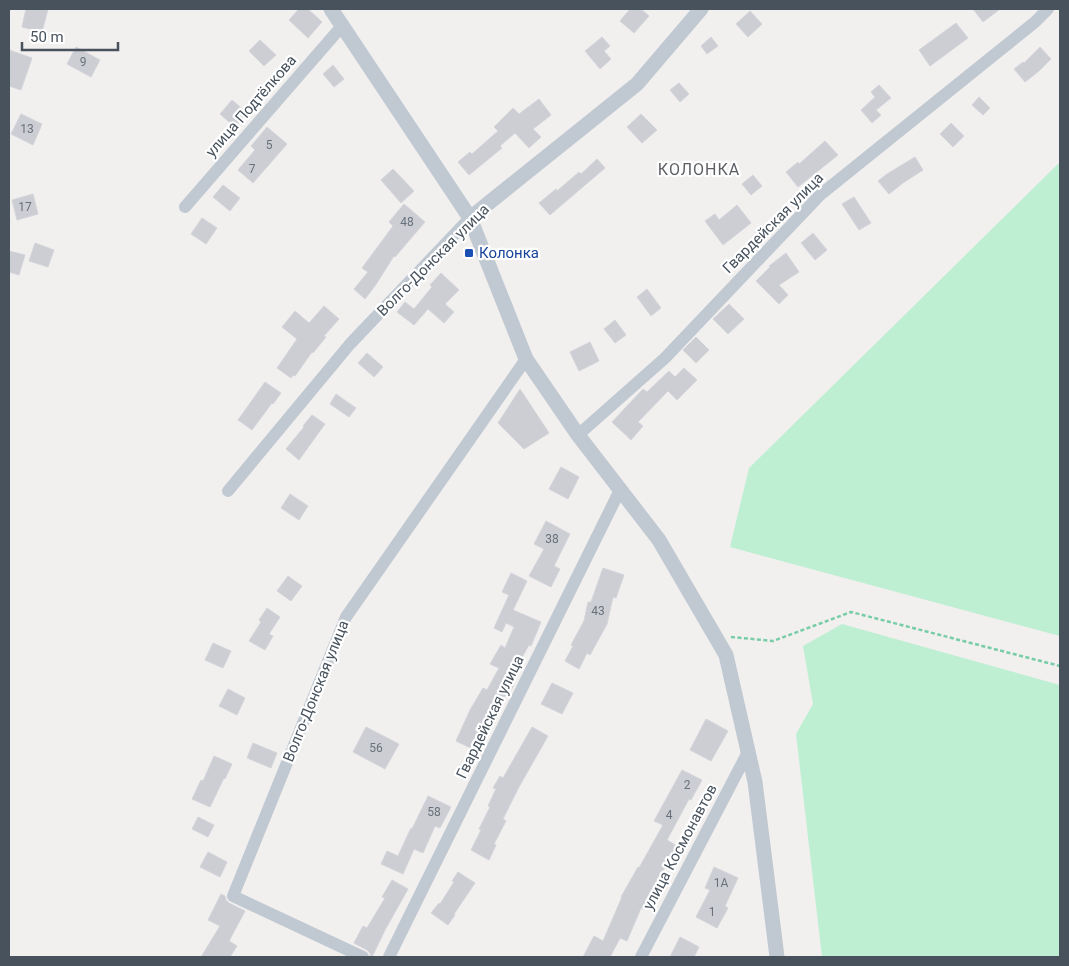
<svg xmlns="http://www.w3.org/2000/svg" width="1069" height="966" font-family="Roboto,sans-serif">
  <style>
    .green { fill: #beefd3 }
    .building { fill: #ccced4; stroke: #d3d5db }
    .lines { fill: none; stroke-linecap: round; stroke-linejoin: round }
    .path { stroke: #76cda6; stroke-width: 2.5; stroke-dasharray: 4 2.5; stroke-linecap: butt }
    .minor { stroke: #c0c9d1; stroke-width: 12 }
    .tertiary { stroke: #c0c9d1; stroke-width: 15 }
    .transit-dot { fill: #1a4fb4; stroke: #fff; stroke-width: 2 }
    .labels { text-anchor: middle; dominant-baseline: central; stroke-width: 4.5; stroke-linejoin: round; paint-order: stroke }
    .number-label { font-size: 12px; fill: #68717b }
    .street-label { font-size: 15px; fill: #47525d; stroke: #fff }
    .transit-label { font-size: 15px; fill: #164399; stroke: #fff; text-anchor: start }
    .neighbourhood-label { font-size: 16px; letter-spacing: 1px; fill: #5c5f64; stroke: #fff }
  </style>
  <rect width="100%" height="100%" fill="#f2efef"/>
  <!-- green -->
  <path class="green" d="M1060,162V636L730,547L749,468Z
    M842,624L1060,685V957H822L796,734L813,704L803,646Z"/>
  <!-- building -->
  <path class="building" d="M26,9H48L42,32L22,27Z
    M299,9H308L322,22L308,38L289,20Z
    M630,9H641L649,16L634,33L620,21Z
    M973,9H1000L983,22Z
    M750,11L762,24L748,37L736,24Z
    M956,23L968,38L930,66L919,50Z
    M602,37L610,46L604,51L611,59L600,69L585,51Z
    M711,37L718,46L707,54L701,46Z
    M260,40L276,55L264,66L249,51Z
    M76,47L100,60L91,77L67,64Z
    M1040,47L1051,59L1039,71L1025,82L1014,69L1023,62L1024,63Z
    M9,50L32,58L21,90L9,86Z
    M333,65L344,79L334,87L323,74Z
    M679,83L689,94L680,102L670,90Z
    M879,85L891,98L876,110L881,115L872,123L861,110L875,97L871,92Z
    M979,97L990,108L983,115L972,105Z
    M539,99L551,115L533,129L541,137L529,148L515,133L500,146L502,148L469,175L458,162L470,152L472,154L498,131L494,127L513,108L519,114Z
    M232,100L247,113L235,127L220,114Z
    M21,114L42,124L33,145L11,134Z
    M641,114L657,130L642,143L627,127Z
    M951,123L964,136L953,147L940,134Z
    M267,127L287,144L253,183L238,170L255,150L251,146Z
    M825,141L838,155L798,187L786,172L798,162L799,164Z
    M915,157L923,170L903,183L889,194L878,181L887,174Z
    M597,159L605,168L550,215L539,203L556,189L557,191L579,172L581,174Z
    M393,169L414,191L401,203L381,180Z
    M753,175L762,186L751,195L742,184Z
    M223,185L240,198L230,211L213,197Z
    M33,194L38,214L17,220L12,200Z
    M854,197L871,223L859,230L842,204Z
    M404,204L425,222L395,257L394,256L375,286L365,299L354,289L368,272L362,268L393,226L389,222Z
    M737,205L751,223L723,245L705,221L715,214L719,220Z
    M202,218L217,228L206,244L191,234Z
    M813,233L827,250L815,260L801,243Z
    M35,243L54,250L48,267L29,261Z
    M9,251L25,255L19,275L9,272Z
    M786,253L799,272L779,285L788,295L779,304L756,281L770,267L769,266Z
    M441,273L459,290L445,304L454,312L444,323L428,309L414,325L397,312L405,302L414,309L432,287L430,285Z
    M647,289L661,308L651,316L637,297Z
    M729,304L744,319L728,334L713,319Z
    M324,306L339,319L324,336L326,337L313,353L312,352L295,376L293,375L291,378L277,368L297,339L282,327L295,311L309,323Z
    M615,320L626,335L615,343L604,329Z
    M696,337L709,350L696,363L683,350Z
    M590,342L599,361L579,371L570,352Z
    M367,353L383,367L374,377L358,363Z
    M684,368L697,380L677,400L668,391L638,422L643,426L631,440L612,422L643,389L647,392L669,371L675,377Z
    M265,382L281,393L273,404L272,403L252,430L238,420Z
    M520,389L549,433L524,449L498,423Z
    M336,394L356,408L349,417L330,404Z
    M312,415L325,424L299,460L286,449L304,427L303,426Z
    M561,467L579,477L568,499L549,489Z
    M290,494L308,506L299,520L281,508Z
    M546,521L570,534L554,566L560,569L551,587L529,576L544,549L534,544Z
    M603,568L624,575L616,598L613,597L607,624L590,655L587,653L579,669L565,661L573,646L571,645L584,621L588,602H591Z
    M511,573L527,581L513,610L541,622L531,646L529,645L508,682L514,685L507,697L504,696L477,751L456,741L470,710L483,688L487,690L499,668L490,664L501,645L505,648L514,627L506,623L502,632L494,628L509,595L502,592Z
    M288,576L302,586L291,601L277,591Z
    M267,608L280,617L269,634L273,636L265,650L249,641L261,622L259,620Z
    M213,643L231,651L223,668L205,660Z
    M552,683L573,693L562,714L541,704Z
    M228,689L245,698L237,715L219,706Z
    M706,719L728,731L711,761L690,750Z
    M366,727L399,744L385,769L353,752Z
    M532,727L548,736L519,787L503,819L506,821L494,844L496,845L489,860L471,850L481,830L479,829L490,807L488,806L496,789L493,788L500,776L503,778Z
    M253,743L277,753L271,768L247,758Z
    M214,756L232,764L225,779L224,778L210,807L192,799L201,780L203,781Z
    M682,770L702,780L691,800L689,799L667,840L677,846L659,878L660,879L644,909L641,908L627,941L620,938L610,957H583L594,936L603,941L622,897H621L638,867L639,868L663,825L654,821Z
    M428,796L451,807L440,828L435,826L423,853L414,849L403,874L381,864L387,851L398,856L411,828L412,829Z
    M198,817L214,825L208,837L192,829Z
    M208,852L227,862L220,877L200,867Z
    M714,867L738,878L725,906L728,908L717,928L696,917L710,890L705,888Z
    M458,872L475,883L454,914L455,915L448,925L431,913L439,903L440,904L454,882L452,881Z
    M392,880L408,889L385,930L372,957H371L370,953L367,950L354,943L363,926L367,928L385,898L382,897Z
    M221,894L225,896L226,900L229,903L245,911L229,941L237,946L230,957H201L220,926L208,920Z
    M680,937L699,947L694,957H670Z"/>
  <g class="lines">
    <!-- path -->
    <path class="path" d="M731,637L773,641L851,612L1060,666"/>
    <!-- minor -->
    <path class="minor" d="M185,207L342,26
      M578,435L665,358L820,195L1035,22L1048,9
      M228,491L350,344L470,218
      M363,957L233,896L346,617L526,359
      M389,957L620,490
      M641,957L748,752"/>
    <!-- tertiary -->
    <path class="tertiary" d="M331,9L470,218L526,359L578,435L659,540L726,655L755,782L777,957
      M470,218L637,84L701,9"/>
  </g>
  <!-- markers -->
  <rect class="transit-dot" x="464" y="248" width="10" height="10" rx="2.5"/>
  <g class="labels">
    <!-- number labels -->
    <g class="number-label">
      <text x="83" y="62">9</text>
      <text x="27" y="129">13</text>
      <text x="269" y="145">5</text>
      <text x="252" y="169">7</text>
      <text x="25" y="207">17</text>
      <text x="407" y="222">48</text>
      <text x="552" y="539">38</text>
      <text x="598" y="611">43</text>
      <text x="376" y="748">56</text>
      <text x="687" y="785">2</text>
      <text x="434" y="812">58</text>
      <text x="669" y="815">4</text>
      <text x="721" y="883">1А</text>
      <text x="712" y="912">1</text>
    </g>
    <!-- street labels -->
    <g class="street-label">
      <text transform="translate(251 106) rotate(-49)">улица Подтёлкова</text>
      <text transform="translate(773 223) rotate(-45)">Гвардейская улица</text>
      <text transform="translate(433 260) rotate(-45)">Волго-Донская улица</text>
      <text transform="translate(316 691) rotate(-68)">Волго-Донская улица</text>
      <text transform="translate(490 717) rotate(-64)">Гвардейская улица</text>
      <text transform="translate(680 847) rotate(-62)">улица Космонавтов</text>
    </g>
    <!-- transit labels -->
    <g class="transit-label">
      <text x="479" y="253">Колонка</text>
    </g>
    <!-- neighbourhood labels -->
    <g class="neighbourhood-label">
      <text x="699" y="169">КОЛОНКА</text>
    </g>
  </g>
  <!-- border -->
  <rect width="1069" height="966" fill="none" stroke="#47525d" stroke-width="20"/>
  <!-- scale -->
  <path d="M22 42v8h96v-8" fill="none" stroke="#47525d" stroke-width="2.5"/>
  <text x="30" y="42" font-size="15" fill="#47525d" stroke="#ffffff" stroke-width="4" paint-order="stroke">50 m</text>
</svg>
